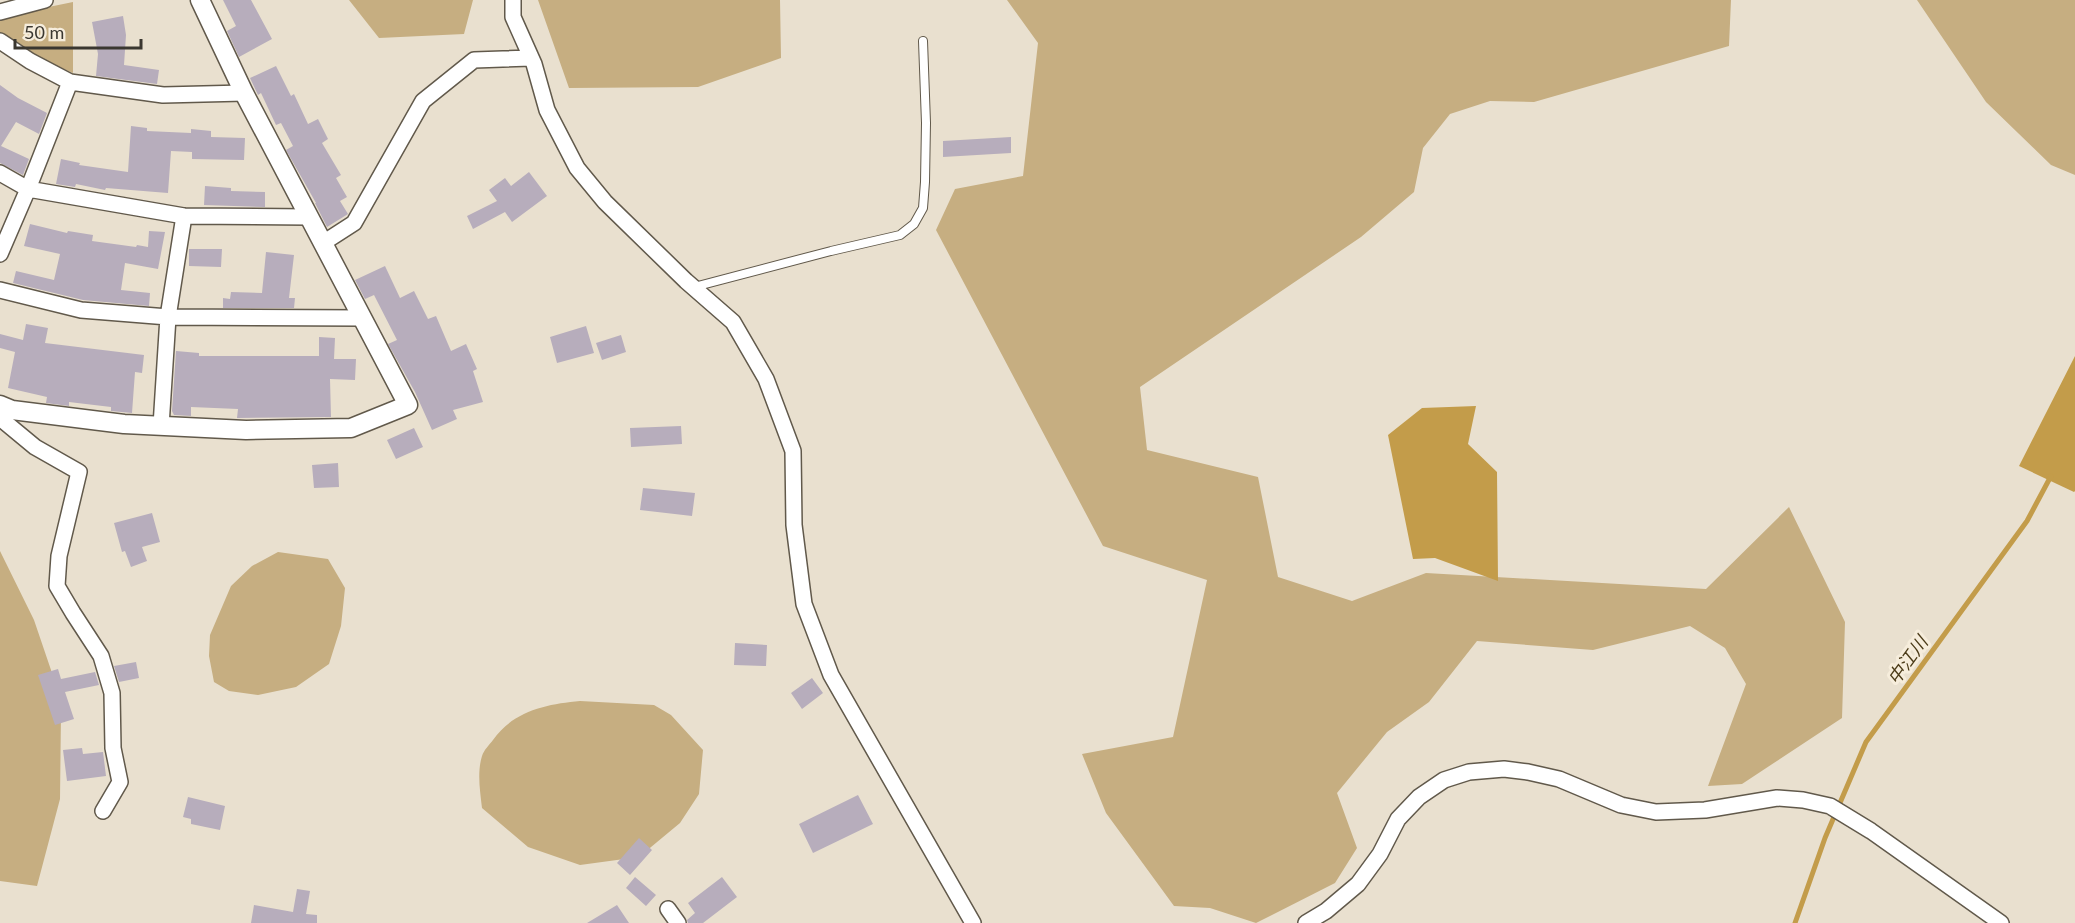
<svg xmlns="http://www.w3.org/2000/svg" width="2075" height="923" font-family="Lato,'Noto Sans JP',sans-serif">
  <style>
    .green { fill: #c6ae81 }
    .water { fill: #c39c4a }
    .lines { fill: none; stroke-linecap: round; stroke-linejoin: round }
    .stream { stroke: #c39c4a; stroke-width: 5 }
    .building { fill: #b7adbc }
    .service-casing { stroke: #61594b; stroke-width: 10 }
    .minor-casing { stroke: #61594b; stroke-width: 18 }
    .tertiary-casing { stroke: #61594b; stroke-width: 21 }
    .service { stroke: #fff; stroke-width: 8 }
    .minor { stroke: #fff; stroke-width: 15 }
    .tertiary { stroke: #fff; stroke-width: 18 }
    .labels { text-anchor: middle; dominant-baseline: central; stroke-width: 6; stroke-linejoin: round; paint-order: stroke }
    .water-label { font-size: 18px; font-style: italic; fill: #4b3b18; stroke: #f6eddc }
  </style>
  <rect width="100%" height="100%" fill="#e9e0cf"/>
  <!-- green -->
  <path class="green" d="M349,0H473L464,34L379,38Z
    M538,0H780L781,58L698,87L569,88Z
    M1007,0H1731L1729,46L1534,102L1490,101L1450,114L1423,148L1414,192L1361,237L1140,387L1147,450L1258,477L1278,577L1352,601L1426,573L1706,589L1789,507L1845,622L1842,718L1742,784L1708,786L1746,684L1725,648L1690,626L1593,650L1477,641L1429,702L1387,732L1337,793L1357,848L1335,883L1256,923L1210,908L1174,906L1106,813L1082,754L1173,737L1207,580L1103,546L936,230L955,189L1023,176L1038,43Z
    M1917,0H2075V175L2051,165L1986,102Z
    M73,2V73L38,58L0,33V17Z
    M0,551L34,620L51,670L61,711L60,799L37,886L0,881Z
    M278,552L328,559L345,588L341,626L329,664L296,687L258,695L229,691L214,682L209,656L210,635L231,586L252,566Z
    M580,701L654,705L671,715L703,750L699,794L680,823L639,857L580,865L528,847L482,808C480,791 477,772 482,756C484,750 489,745 493,740C513,711 547,704 580,701Z"/>
  <!-- water -->
  <path class="water" d="M2075,356V491L2074,492L2019,466Z
    M1476,406L1468,444L1497,472L1498,581L1435,558L1413,559L1388,435L1422,408Z"/>
  <g class="lines">
    <!-- stream -->
    <path class="stream" d="M1795,923L1825,838L1866,742L2027,521L2051,476"/>
  </g>
  <!-- building -->
  <path class="building" d="M223,0H251L272,39L239,57L227,31L236,26Z
    M123,16L126,35L124,65L159,70L157,84L96,76L98,54L92,22Z
    M276,66L291,96L294,94L308,124L318,119L328,139L322,143L341,175L336,178L347,197L340,201L348,214L327,227L315,203H316L286,150L293,146L281,123L276,125L261,93L258,95L250,78Z
    M0,85L18,98L47,113L39,134L16,122L1,146L29,159L23,175L0,163Z
    M131,126L147,128V131L191,133V129L211,131V137L245,138L244,160L192,159V152L171,151L168,193L106,188L105,190L76,184L75,187L56,184L61,159L80,163L79,165L128,172Z
    M1011,137V153L943,157V141Z
    M529,172L547,196L512,222L505,212L473,229L467,216L497,201L489,190L505,178L511,186Z
    M205,186L231,188V191L265,192V207L204,205Z
    M30,224L67,233L68,231L93,235L92,241L136,247L137,245L148,247L149,231L165,232L158,269L125,263L121,290L150,293L149,306L83,300L13,283L16,271L54,280L60,254L24,246Z
    M189,249H222L221,267L189,266Z
    M266,252L294,255L289,298H295L294,308H223V298L230,299L231,292L262,293Z
    M385,266L400,298L414,291L428,319L436,316L451,351L466,344L477,369L473,371L483,402L453,410L457,419L432,430L415,392L388,344L397,340L374,295L365,299L355,280Z
    M26,324L48,328L45,343L144,355L142,373L135,372L132,413L111,411V407L69,402V406L46,403L47,397L8,388L15,352L0,348V334L23,340Z
    M586,326L594,353L557,363L550,337Z
    M621,335L626,352L602,360L596,343Z
    M319,337L335,338L334,359H356L355,380L330,379L331,417L237,418L238,409L191,407V416L174,415L172,411L176,351L199,353V356H319Z
    M681,426L682,444L631,447L630,428Z
    M414,428L423,447L396,459L387,440Z
    M338,463L339,487L314,488L312,465Z
    M643,488L695,493L692,516L640,510Z
    M152,513L160,542L142,547L147,561L131,567L125,551L122,552L114,523Z
    M735,643L767,645L766,666L734,665Z
    M136,662L139,678L119,682L114,666Z
    M58,669L61,679L95,672L99,685L65,692L74,719L55,725L38,675Z
    M812,678L823,693L802,709L791,693Z
    M82,748L83,754L103,752L106,776L67,781L63,750Z
    M858,795L873,824L813,853L799,824Z
    M188,797L225,806L220,830L191,824V819L183,817Z
    M639,838L652,850L630,875L617,863Z
    M635,877L656,895L646,906L626,888Z
    M722,877L737,897L703,923H688L687,920L695,913L688,903Z
    M297,889L310,891L306,914L317,915V923H251L254,905L293,912Z
    M617,905L629,923H587Z"/>
  <g class="lines">
    <!-- service casing -->
    <g class="service-casing">
      <path id="service" d="M694,287L831,251L900,235L914,224L923,208L925,182L926,123L923,41"/>
    </g>
    <!-- minor casing -->
    <g class="minor-casing">
      <path id="minor" d="M513,0V17L534,64L547,110L577,168L605,202L686,281L733,322L766,379L793,451L794,525L804,604L831,675L973,923
        M0,12L45,0
        M0,41L30,61L70,82L163,95L244,93
        M0,173L28,189L184,216L309,217
        M323,243L354,223L423,101L474,60L531,58
        M0,254L28,189L70,82
        M0,290L81,310L168,317L363,318
        M0,418L35,447L79,472L59,556L57,586L73,613L101,656L112,693L113,748L120,782L103,811
        M161,426L168,317L184,216
        M668,909L678,923
        M1306,923L1326,911L1358,884L1380,854L1398,819L1419,797L1444,780L1469,772L1504,769L1528,772L1559,779L1621,805L1656,812L1705,810L1777,798L1803,800L1830,806L1871,831L2001,923"/>
    </g>
    <!-- tertiary casing -->
    <g class="tertiary-casing">
      <path id="tertiary" d="M0,405L12,410L124,424L246,430L351,428L408,405L244,93L200,0"/>
    </g>
    <!-- service -->
    <use href="#service" class="service"/>
    <!-- minor -->
    <use href="#minor" class="minor"/>
    <!-- tertiary -->
    <use href="#tertiary" class="tertiary"/>
  </g>
  <g class="labels">
    <!-- water labels -->
    <g class="water-label">
      <text transform="translate(1907 660) rotate(-54)">中江川</text>
    </g>
  </g>
  <!-- scale -->
  <path d="M15 39v9h126v-9" fill="none" stroke="#3a3730" stroke-width="3"/>
  <text x="24" y="39" font-size="18" fill="#3a3730" stroke="#f6eddc" stroke-width="4.5" paint-order="stroke">50 m</text>
</svg>
